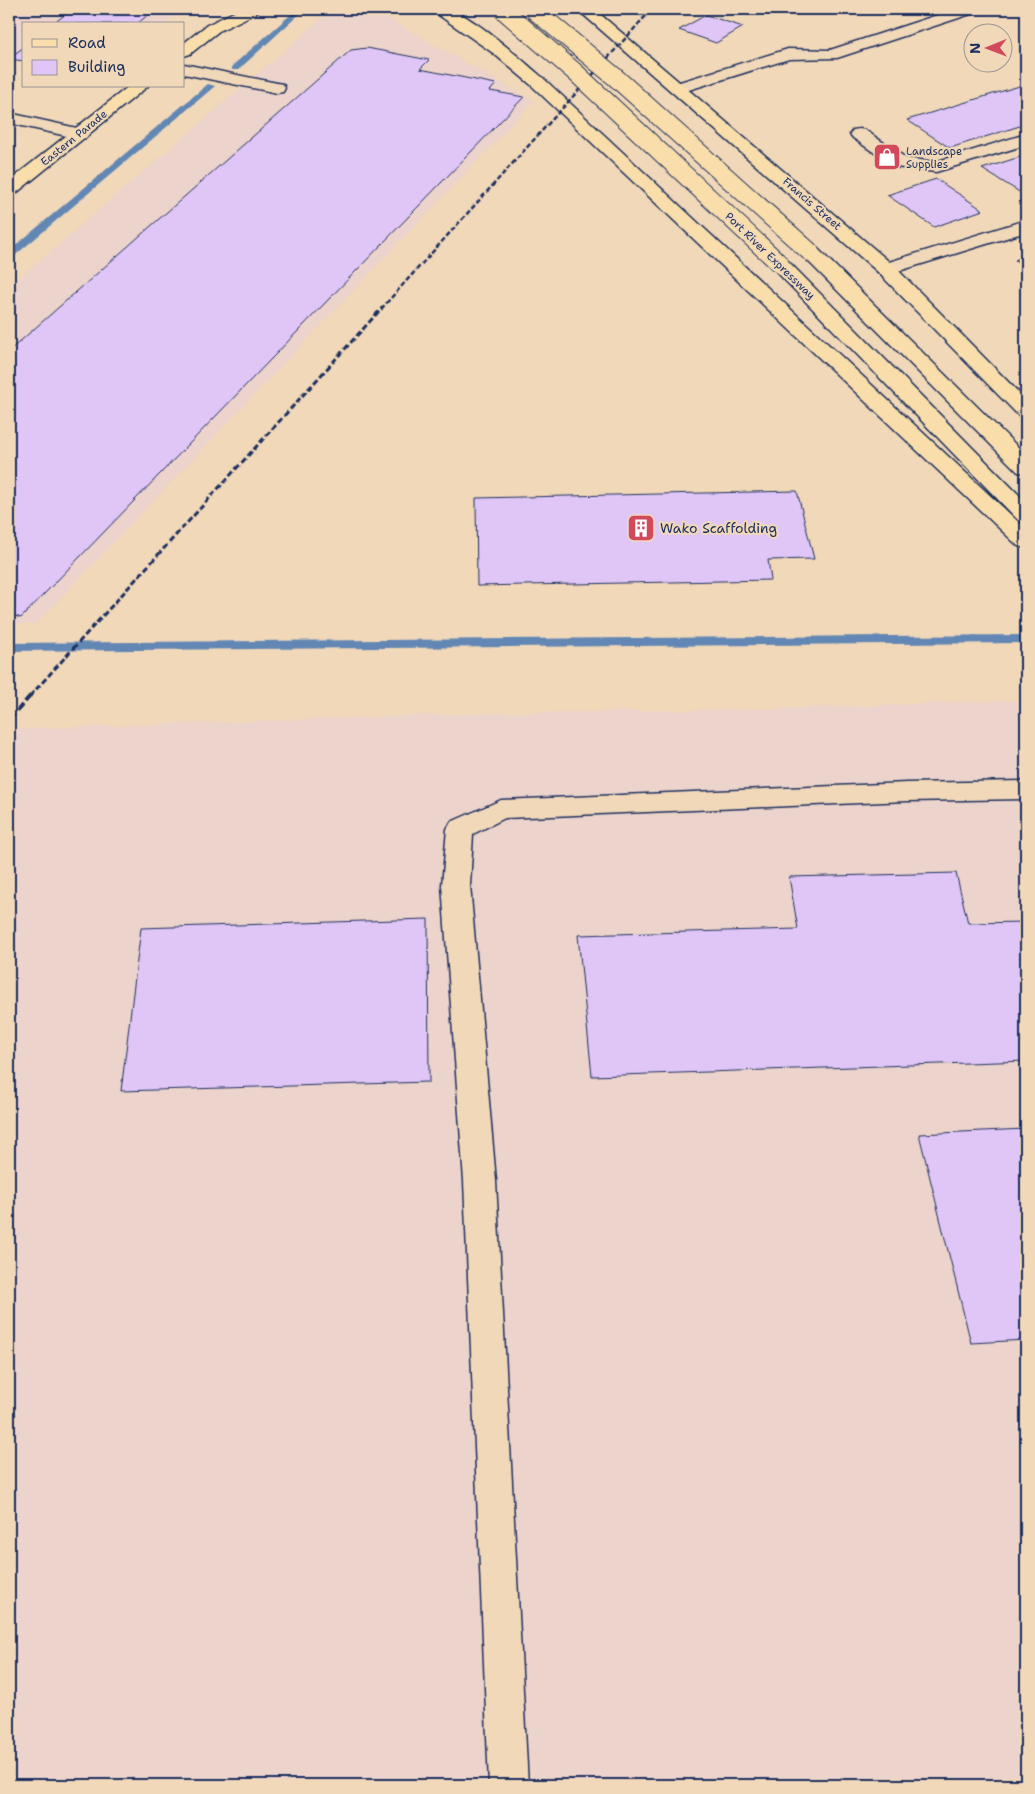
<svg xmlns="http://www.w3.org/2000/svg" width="1035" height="1794" font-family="'Shantell Sans',sans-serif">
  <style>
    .built { fill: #ecd3cb }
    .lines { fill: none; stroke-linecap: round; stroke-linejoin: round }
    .stream { fill: #6287b4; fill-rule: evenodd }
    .building { fill: #dfc6f6; stroke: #1b2f5e }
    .minor-casing { stroke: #1b2f5e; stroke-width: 3 }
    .major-casing { stroke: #1b2f5e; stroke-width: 3 }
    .highway-casing { stroke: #1b2f5e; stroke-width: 3 }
    .minor { fill: #f1d8b9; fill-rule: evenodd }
    .major { fill: #f9deab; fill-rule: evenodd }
    .highway { fill: #f9deab; fill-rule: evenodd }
    .rail-far2 { stroke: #1b2f5e; stroke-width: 2.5; stroke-dasharray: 5 2.5; stroke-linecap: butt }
    .rail-far1 { stroke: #1b2f5e; stroke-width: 3; stroke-dasharray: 6 3; stroke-linecap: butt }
    .rail { stroke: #1b2f5e; stroke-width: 4; stroke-dasharray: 8 4; stroke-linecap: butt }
    .highway-bridge-casing { stroke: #1b2f5e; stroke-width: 20; stroke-linecap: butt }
    .highway-bridge { stroke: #f9deab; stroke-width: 18 }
    .labels { text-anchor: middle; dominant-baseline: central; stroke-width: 4; stroke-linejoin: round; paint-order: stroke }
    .far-street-label { font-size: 11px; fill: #1b2f5e; stroke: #f1d8b9 }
    .far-poi-label { font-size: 11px; fill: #1b2f5e; stroke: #f1d8b9; text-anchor: start }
    .poi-label { font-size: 14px; fill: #1b2f5e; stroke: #f1d8b9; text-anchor: start }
  </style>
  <rect width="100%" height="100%" fill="#f1d8b9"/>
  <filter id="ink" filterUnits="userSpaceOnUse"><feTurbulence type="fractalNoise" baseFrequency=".02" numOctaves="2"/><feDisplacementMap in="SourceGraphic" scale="10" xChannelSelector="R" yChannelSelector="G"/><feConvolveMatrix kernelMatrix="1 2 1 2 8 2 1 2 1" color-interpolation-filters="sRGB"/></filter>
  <g filter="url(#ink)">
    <!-- built -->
    <path class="built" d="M9,9H183L165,24H24V58L9,55Z
      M333,9H371L534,101L36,624H9V287Z
      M1026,700V1785H9V740L19,729L498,713L775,709Z"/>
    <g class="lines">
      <!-- stream -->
      <path class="stream" d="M297,9H305L238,70H232V66Z
        M208,84L215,86L12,258L9,259V251Z
        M1026,635V643L9,651V643Z"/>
    </g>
    <!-- building -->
    <path class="building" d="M72,9H155L137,24H53Z
      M706,15L743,27L716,43L679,30Z
      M24,47V61L9,59V58Z
      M367,48L429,60L420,69L496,84L490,91L524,97L21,618L9,614V351L351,50Z
      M1026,84V124L950,148L907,120Z
      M1026,155V196L982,169Z
      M936,179L983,210L934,227L887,195Z
      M1026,256V267L1015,260Z
      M797,491L814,559L768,560L771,580L477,586L476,498Z
      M956,873L968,923L1026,922V1061L592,1076L578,935L798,929L789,877Z
      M428,919L429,1082L121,1091L141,928Z
      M1025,1129L1026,1340L971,1343L919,1134Z"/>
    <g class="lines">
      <!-- minor casing -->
      <g class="minor-casing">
        <path id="minor" d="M956,9H979L977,12L837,58L789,59L679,93L673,92L671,88L673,84L788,49L830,50Z
          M184,64L277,83L283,84L285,88L283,92L277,93L184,74Z
          M9,113L86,130L89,134L86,138L80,139L9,123Z
          M859,129L865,130L906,158L935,162L1026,134V145L936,172L895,167L853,138L850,134L853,130Z
          M1026,220V232L886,275L879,273L876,269L879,265Z
          M1026,781V799L907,801L505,818L473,834L470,885L496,1181L528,1785H489L464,1181L442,885L447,829L451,822L501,800L907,783Z"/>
      </g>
      <!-- major casing -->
      <g class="major-casing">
        <path id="major" d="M240,9H260L258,12L219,31L190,54L184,56V43L207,25Z
          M577,9H594L893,265L1026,400V418L1019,416L879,273Z
          M129,86H148L15,194L9,195V181Z"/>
      </g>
      <!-- highway casing -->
      <g class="highway-casing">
        <path id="highway" d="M430,9C436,9 444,7 450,9C474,17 521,59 542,77L1026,529V548L1018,546L530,84L493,53Z
          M810,246L817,248L1026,455V473L1018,472L803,256L800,252L803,248Z
          M780,258L787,260L1026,502V522L1018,520L773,268L770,264L773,260Z"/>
      </g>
      <!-- minor -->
      <use href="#minor" class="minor"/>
      <!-- major -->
      <use href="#major" class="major"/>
      <!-- highway -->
      <use href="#highway" class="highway"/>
      <!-- rail-far2 -->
      <path class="rail-far2" d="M381,309L652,9"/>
      <!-- rail-far1 -->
      <path class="rail-far1" d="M30,696L382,308"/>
      <!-- rail -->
      <path class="rail" d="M9,720L31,695"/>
      <!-- highway-bridge casing -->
      <g class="highway-bridge-casing">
        <path id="highway-bridge" d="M502,9L576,73L780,264
          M533,9L615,77L810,252"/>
      </g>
      <!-- highway-bridge -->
      <use href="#highway-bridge" class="highway-bridge"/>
    </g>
  </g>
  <!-- icons -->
  <defs>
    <g id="shop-square" transform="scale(1.4375)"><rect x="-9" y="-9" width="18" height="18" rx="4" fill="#d1495b" stroke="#f1d8b9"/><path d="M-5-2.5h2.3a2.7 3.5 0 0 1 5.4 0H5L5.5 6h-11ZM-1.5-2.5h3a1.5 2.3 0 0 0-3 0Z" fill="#fff"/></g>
    <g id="building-square" transform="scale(1.4375)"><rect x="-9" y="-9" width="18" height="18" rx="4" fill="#d1495b" stroke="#f1d8b9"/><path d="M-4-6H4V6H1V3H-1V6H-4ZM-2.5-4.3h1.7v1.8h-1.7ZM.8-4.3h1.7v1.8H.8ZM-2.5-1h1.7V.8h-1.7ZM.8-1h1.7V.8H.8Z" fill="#fff"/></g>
  </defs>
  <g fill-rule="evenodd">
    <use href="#shop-square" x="887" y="157"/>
    <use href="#building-square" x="641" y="528"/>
  </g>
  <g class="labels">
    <!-- far-street labels -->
    <g class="far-street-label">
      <text transform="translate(74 138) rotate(-39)">Eastern Parade</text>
      <text transform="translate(812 204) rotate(41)">Francis Street</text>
      <text transform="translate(770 256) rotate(44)">Port River Expressway</text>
    </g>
    <!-- far-poi labels -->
    <g class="far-poi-label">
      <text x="906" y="151">Landscape<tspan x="906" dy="13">Supplies</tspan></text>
    </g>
    <!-- poi labels -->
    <g class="poi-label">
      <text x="660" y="528">Wako Scaffolding</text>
    </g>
  </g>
  <!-- margin -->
  <rect width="1035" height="1794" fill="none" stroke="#f1d8b9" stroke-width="30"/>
  <rect x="15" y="15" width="1005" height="1764" fill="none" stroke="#1b2f5e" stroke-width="2" filter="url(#ink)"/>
  <!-- legend -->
  <rect x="22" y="22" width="162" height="65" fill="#f1d8b9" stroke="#9b9495"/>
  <rect x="32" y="39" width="25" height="8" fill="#f9deab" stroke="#9b9495"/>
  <text x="68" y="48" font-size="15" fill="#1b2f5e">Road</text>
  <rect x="32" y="60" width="25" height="15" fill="#dfc6f6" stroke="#9b9495"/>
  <text x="68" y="72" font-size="15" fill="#1b2f5e">Building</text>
  <!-- north arrow -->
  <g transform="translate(988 48) rotate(269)"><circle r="24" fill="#f1d8b9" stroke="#9b9495"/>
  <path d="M0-4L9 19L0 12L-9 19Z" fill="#d1495b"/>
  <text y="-8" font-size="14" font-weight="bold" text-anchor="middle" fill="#1b2f5e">N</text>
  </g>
</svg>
